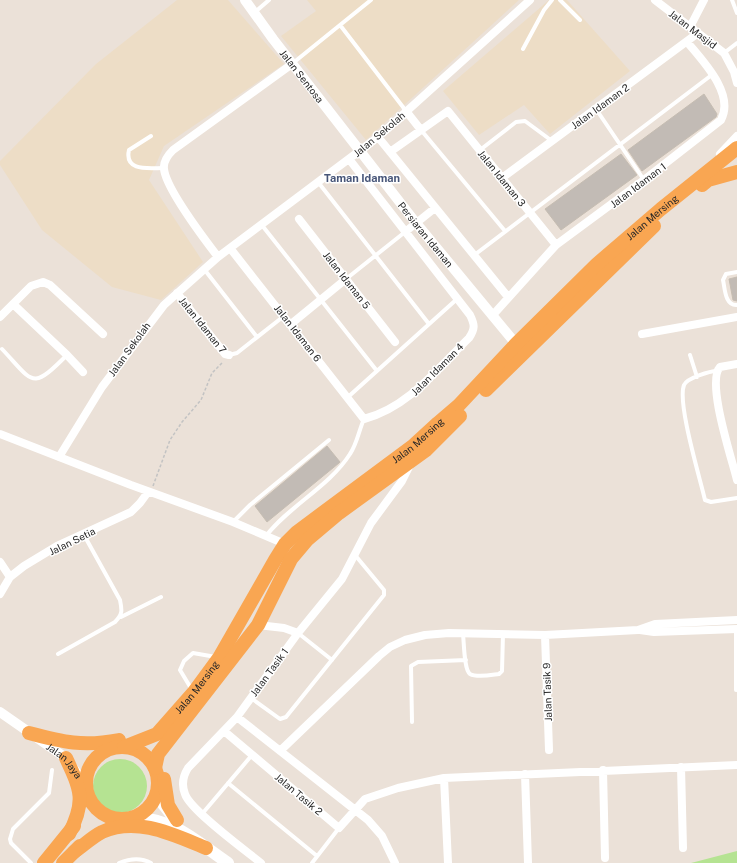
<svg xmlns="http://www.w3.org/2000/svg" width="737" height="863" font-family="'Public Sans',sans-serif">
  <style>
    .education { fill: #edddc6 }
    .green { fill: #b5e392 }
    .building { fill: #c2bbb5; stroke: #c6bdb2 }
    .lines { fill: none; stroke-linecap: round; stroke-linejoin: round }
    .path { stroke: #c3c3c3; stroke-width: 1.5; stroke-dasharray: 3 2; stroke-linecap: butt }
    .service { stroke: #fff; stroke-width: 4 }
    .minor { stroke: #fff; stroke-width: 8 }
    .tertiary { stroke: #fff; stroke-width: 10 }
    .secondary { stroke: #fff; stroke-width: 12 }
    .trunk { stroke: #f9a652; stroke-width: 14 }
    .labels { text-anchor: middle; dominant-baseline: central; stroke-width: 3; stroke-linejoin: round; paint-order: stroke }
    .street-label { font-size: 10px; fill: #272727; stroke: #fff }
    .neighbourhood-label { font-size: 11px; font-weight: bold; fill: #475578; stroke: #fff }
  </style>
  <rect width="100%" height="100%" fill="#ebe1d8"/>
  <!-- education -->
  <path class="education" d="M177,0H228L284,64L164,146L149,180L203,262L161,300L112,287L42,230L0,165V161L96,64Z
    M307,0H519L366,140L281,36L316,11Z
    M549,0H567L630,71L550,134L524,105L479,135L443,91Z"/>
  <!-- green -->
  <path class="green" d="M93 786a27 27 0 1 1 54 0a27 27 0 1 1-54 0Z
    M737,851V863H691Z"/>
  <!-- building -->
  <path class="building" d="M704,94L717,114L716,117L642,171L628,150Z
    M621,154L637,175L561,230L545,209Z
    M737,277V301L733,300L729,279Z
    M327,446L340,462L339,463L267,522L255,506Z"/>
  <g class="lines">
    <!-- path -->
    <path class="path" d="M153,486L170,440L182,422L201,400L212,373L223,362"/>
    <!-- service -->
    <path class="service" d="M560,0L580,20
      M732,0L737,13
      M254,13L269,0
      M340,25L406,111
      M523,49L544,10L552,0
      M724,53L737,43
      M293,63L371,0
      M596,109L644,180
      M421,130L505,231
      M151,136L129,150C124,172 149,168 163,168
      M480,150L516,122L525,121L552,141
      M318,182L429,324
      M261,224L377,371
      M473,256L713,74
      M204,269L257,337
      M737,272L726,274L723,280C725,289 725,306 737,305
      M346,279L405,232
      M2,349C34,383 31,391 67,355
      M229,355L237,353L284,316
      M690,355L697,377
      M717,371C710,371 687,378 684,385C677,403 700,478 705,500L711,502L737,498
      M348,397L457,299
      M233,522L250,505L329,440
      M266,536C290,505 329,487 350,454C357,444 359,430 364,419
      M121,617L161,597
      M298,633L332,660
      M463,634C464,642 464,670 470,674C477,678 491,675 499,674L502,671L503,634
      M58,654L115,622C123,614 122,610 120,600L84,535
      M192,690L180,670L184,661L193,653L216,657
      M736,690V629
      M251,698L280,719L286,717L384,595V590L355,555
      M412,722L411,666L418,662L466,660
      M228,783L317,856
      M202,814L252,755
      M31,863L11,843L10,839L13,829L49,793L52,770
      M119,863C129,859 140,857 151,863
      M312,863L339,828"/>
    <!-- minor -->
    <path class="minor" d="M655,0L724,53L734,72L737,83
      M690,27L704,0
      M406,111L421,130
      M378,137L508,297
      M390,152L448,111L556,245
      M720,154L737,136
      M502,178L698,33
      M299,219L395,342
      M405,232L435,208
      M230,248L364,419C408,408 438,368 469,338C475,329 475,325 470,315L349,159
      M218,257C205,240 166,189 164,169C163,162 168,155 173,150L292,64
      M177,293L225,354L229,355
      M13,304L67,355L83,372
      M492,316L556,245L644,180L721,120C735,94 703,61 687,42
      M0,317L31,286L43,282L50,285L103,334
      M291,324L346,279
      M642,334L737,317
      M737,364L720,367C706,382 732,459 737,480
      M0,434L131,485L233,522L285,544
      M59,457L102,387L164,305L218,257L378,137L530,0
      M0,562L10,577
      M0,594L10,577L24,566L57,546L131,512L140,503L148,492
      M258,625L284,628L298,633
      M640,630L654,632L737,629
      M545,635L549,750
      M237,717L368,820L382,836L395,863
      M224,731L339,828L365,799L398,788L444,778L737,765
      M280,751L379,656L390,647L405,640L425,635L449,633L545,635L638,630L655,624L737,620
      M681,767L683,848
      M603,770L605,858
      M525,774L528,863
      M444,778L448,863
      M261,863C245,850 190,810 185,794C181,784 183,776 188,768L237,717L298,633L342,579L371,523L402,481L411,463"/>
    <!-- tertiary -->
    <g class="tertiary">
      <path id="s1" d="M245,0L273,39L416,223L516,344"/>
      <path id="s2" d="M0,712L66,758L85,785"/>
    </g>
    <!-- secondary -->
    <path class="secondary" d="M156,795L170,813
      M135,817C178,821 194,840 228,863"/>
    <!-- trunk -->
    <g class="trunk">
      <path d="M702,185L708,180L737,172"/>
      <path d="M486,390L654,226"/>
      <path d="M29,733C63,742 83,747 119,740"/>
      <circle cx="122" cy="783" r="36"/>
      <path id="s3" d="M124,747L157,734L194,692L219,658L275,560L285,544L297,532L414,445L438,423L459,405L516,344L597,264L661,209L737,148"/>
      <path d="M66,758C81,790 86,801 69,834"/>
      <path d="M155,768L158,754L258,625L291,559L307,540L339,513L426,450L460,416"/>
      <path d="M164,779L168,805L177,820"/>
      <path d="M74,852C83,846 92,837 102,832C137,816 174,835 206,848"/>
      <path d="M44,863L74,826"/>
      <path d="M63,863L80,846"/>
    </g>
  </g>
  <g class="labels">
    <!-- street labels -->
    <g class="street-label">
      <text transform="translate(693 29) rotate(37)">Jalan Masjid</text>
      <text stroke="none"><textPath href="#s1" startOffset="95">Jalan Sentosa</textPath></text>
      <text transform="translate(600 106) rotate(-36)">Jalan Idaman 2</text>
      <text transform="translate(379 134) rotate(-40)">Jalan Sekolah</text>
      <text transform="translate(502 178) rotate(51)">Jalan Idaman 3</text>
      <text transform="translate(638 185) rotate(-37)">Jalan Idaman 1</text>
      <text stroke="none"><textPath href="#s3" startOffset="758">Jalan Mersing</textPath></text>
      <text stroke="none"><textPath href="#s1" startOffset="296">Persiaran Idaman</textPath></text>
      <text transform="translate(347 280) rotate(52)">Jalan Idaman 5</text>
      <text transform="translate(203 325) rotate(51)">Jalan Idaman 7</text>
      <text transform="translate(298 333) rotate(52)">Jalan Idaman 6</text>
      <text transform="translate(129 349) rotate(-54)">Jalan Sekolah</text>
      <text transform="translate(437 369) rotate(-45)">Jalan Idaman 4</text>
      <text stroke="none"><textPath href="#s3" startOffset="434">Jalan Mersing</textPath></text>
      <text transform="translate(72 541) rotate(-26)">Jalan Setia</text>
      <text transform="translate(269 672) rotate(-54)">Jalan Tasik 1</text>
      <text stroke="none"><textPath href="#s3" startOffset="97">Jalan Mersing</textPath></text>
      <text transform="translate(547 692) rotate(-92)">Jalan Tasik 9</text>
      <text stroke="none"><textPath href="#s2" startOffset="81">Jalan Jaya</textPath></text>
      <text transform="translate(299 794) rotate(40)">Jalan Tasik 2</text>
    </g>
    <!-- neighbourhood labels -->
    <g class="neighbourhood-label">
      <text x="362" y="178">Taman Idaman</text>
    </g>
  </g>
</svg>
